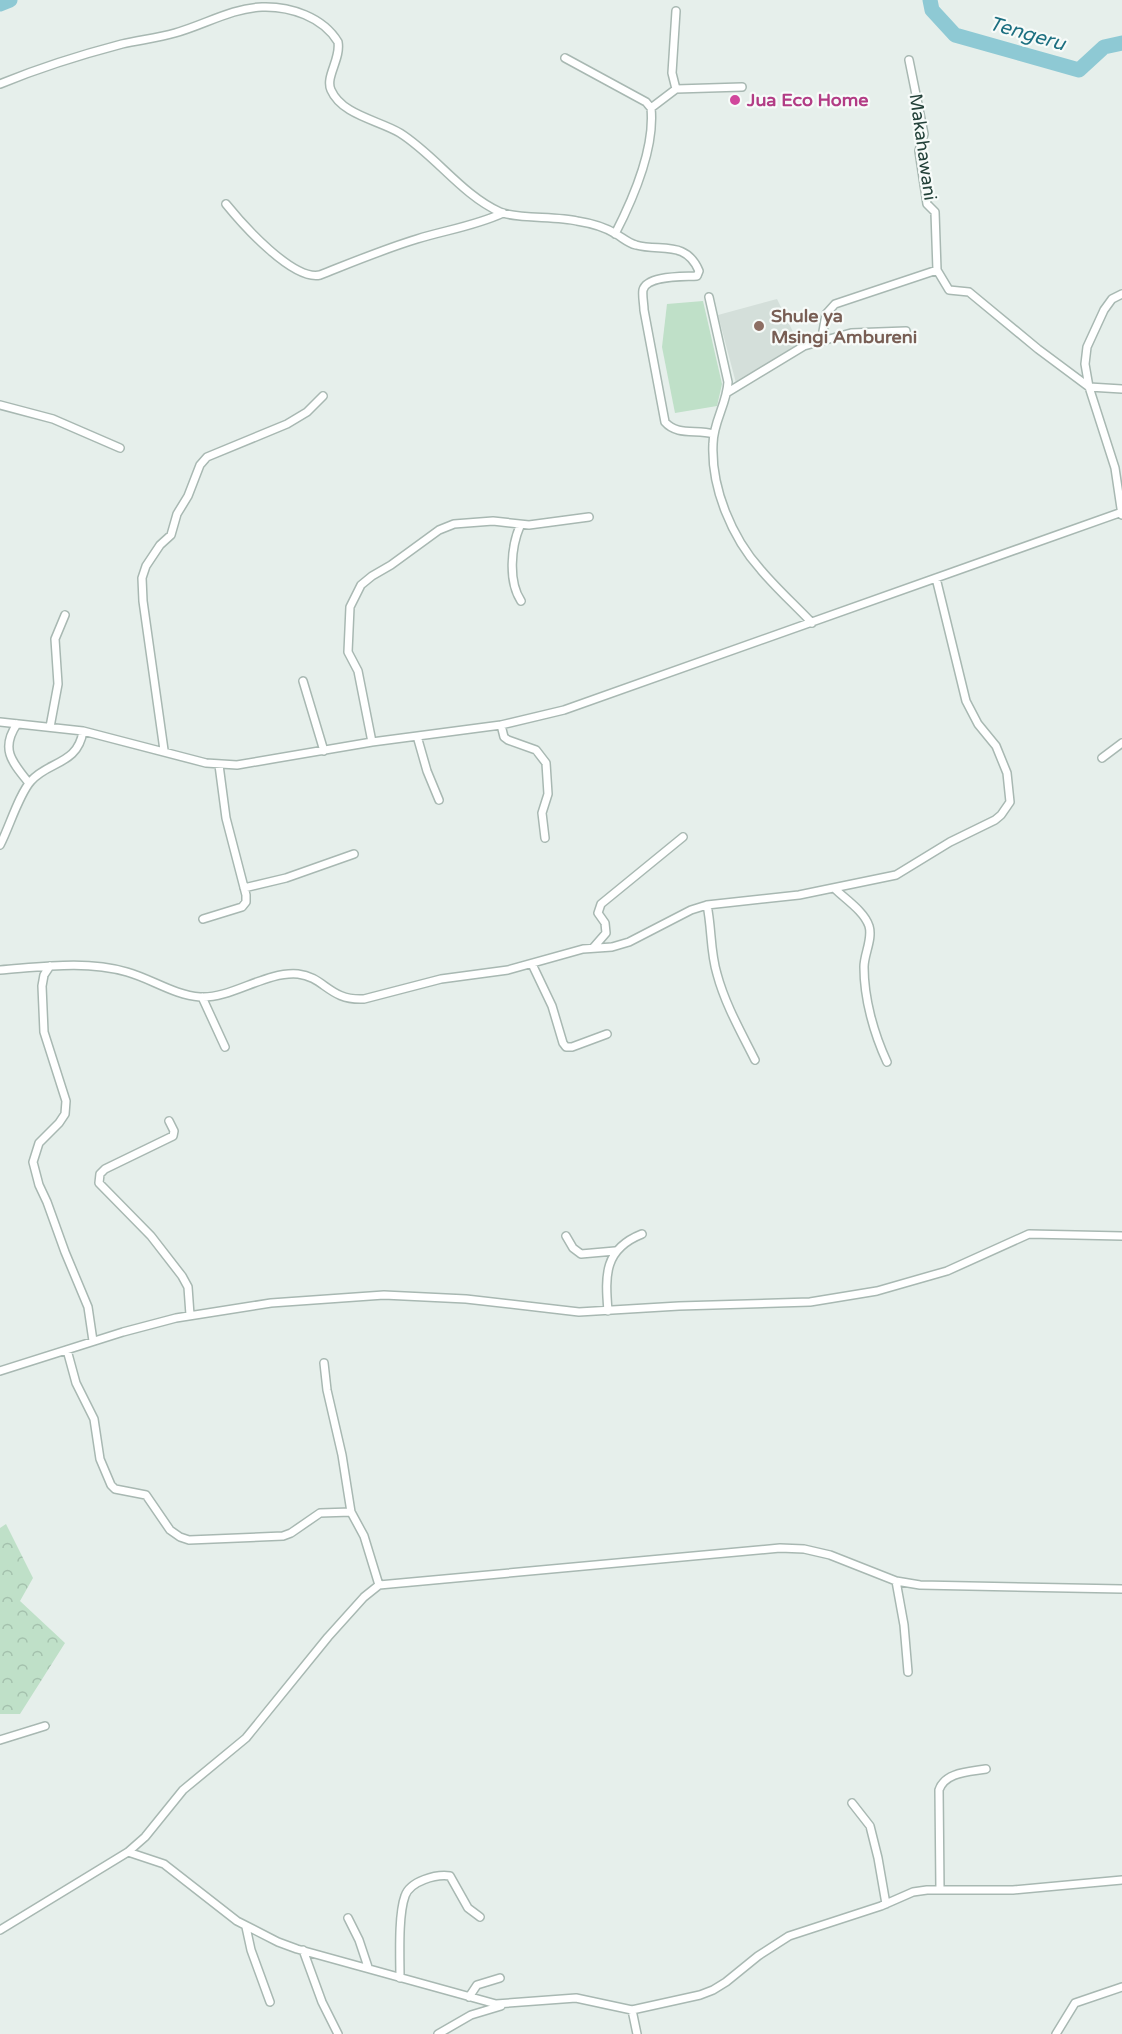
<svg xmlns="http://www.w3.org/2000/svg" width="1122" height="2034" font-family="'Varela Round',sans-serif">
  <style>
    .built { fill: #d4dfda }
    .forest { fill: url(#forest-crowns) }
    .park { fill: #bfe0c8 }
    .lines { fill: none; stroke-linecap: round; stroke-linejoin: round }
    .river { stroke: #8ec9d4; stroke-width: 15 }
    .minor-casing { stroke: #a8b8b2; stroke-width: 10 }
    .minor { stroke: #fff; stroke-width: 7 }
    .hotel-dot { fill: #d1479c; stroke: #f7fbf9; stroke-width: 2 }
    .education-dot { fill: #8d6e63; stroke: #f7fbf9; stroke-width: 2 }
    .labels { text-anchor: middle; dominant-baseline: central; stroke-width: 4.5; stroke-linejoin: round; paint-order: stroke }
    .hotel-label { font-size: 18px; font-weight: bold; fill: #b23c85; stroke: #f7fbf9; text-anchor: start }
    .street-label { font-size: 18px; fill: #24423a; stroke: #f7fbf9 }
    .education-label { font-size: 18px; font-weight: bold; fill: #785e54; stroke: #f7fbf9; text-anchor: start }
    .water-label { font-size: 20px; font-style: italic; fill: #1c6f80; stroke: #f7fbf9 }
  </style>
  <defs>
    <pattern id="forest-crowns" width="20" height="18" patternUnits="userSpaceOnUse" patternTransform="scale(1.5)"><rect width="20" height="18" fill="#bfe0c8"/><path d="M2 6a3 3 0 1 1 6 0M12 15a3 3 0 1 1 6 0" fill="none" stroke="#a4c1ad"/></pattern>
  </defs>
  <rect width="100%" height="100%" fill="#e6efeb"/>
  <!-- built -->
  <path class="built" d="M777,299L799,344L736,383L718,315Z"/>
  <!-- forest -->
  <path class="forest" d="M6,1524L33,1578L20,1601L65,1643L20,1714H0V1528Z"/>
  <!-- park -->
  <path class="park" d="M703,301L722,384L717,406L675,413L662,347L667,304Z"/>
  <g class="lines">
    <!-- river -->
    <path class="river" d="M930,0L932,10L955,35L1079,70L1104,47L1122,43
      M0,4L10,0"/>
    <!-- minor casing -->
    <g class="minor-casing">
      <path id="minor" d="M565,58L646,102L651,108C655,147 633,199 615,234
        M0,84C39,68 80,55 122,44C139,40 158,38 175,33C204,25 232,8 262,7C290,6 323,17 338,42C341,59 325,77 331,90C342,115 378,120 400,133C435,155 462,195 500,212C516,219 557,216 577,221C590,223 605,227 616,234C623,238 628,243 636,245C661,252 686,240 699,271L697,276C684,277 647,275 643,290C642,296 644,304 644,310L665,422C677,436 697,429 713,434
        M676,89L672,73L676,11
        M651,108L676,89L742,87
        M226,204C243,225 293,281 320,275C353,262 384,249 417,239C446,230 475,226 503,213
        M937,270L949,290L969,292L1038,349L1089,387L1122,389
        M1122,294L1112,299L1104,310L1087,347L1085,364L1089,387L1115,468L1122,515
        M709,297L728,382C727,404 713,422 713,444C711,488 732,538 761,570C777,589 795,605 812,623
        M822,337L826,314L835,304L937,270L935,212L927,204L919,151L924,134L909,60
        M728,392L804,346L851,333L906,331
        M0,405L53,419L120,448
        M520,526C511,547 508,581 521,601
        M303,681L324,751
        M0,722L83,731L206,763L237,765L372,742L501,725L564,710L1122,512
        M17,724C0,749 12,762 29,783
        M501,725L504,737L508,740L536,750L546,763L548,794L542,813L545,838
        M50,727L58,684L55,639L65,615
        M417,736L427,771L439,800
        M372,742L358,671L348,652L350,607L361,585L372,576L391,565L439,530L454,524L493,521L529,525L589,517
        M164,750L143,601L142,578L146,566L160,545L171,535L177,514L188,496L200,465L207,457L287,424L307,412L323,396
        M1102,758L1122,743
        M0,845C9,828 19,794 31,781C48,761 78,765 83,731
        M244,888L286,878L354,854
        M834,888C845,899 864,911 869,926C873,939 864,954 864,967C864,999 874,1034 887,1062
        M707,905C712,929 710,951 717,974C725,1004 741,1032 755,1060
        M203,919L242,907L246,902V895L226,818L219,765
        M593,948L606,933L605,923L598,913L601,904L683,837
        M532,964L552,1006L563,1043L566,1047H572L607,1034
        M50,966L44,975L42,986L44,1032L66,1101L65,1114L59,1123L39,1143L33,1162L39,1185L47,1202L65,1252L88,1307L93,1341
        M0,970C41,967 86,960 127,972C152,979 174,995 200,997C231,999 266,971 298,974C325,977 329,1001 364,999L441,979L508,970L583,949L612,947L629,942L691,910L707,905L799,895L896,875L950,842L995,820L1001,815L1010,802L1007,773L996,746L978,724L966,701L936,578
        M202,997L225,1047
        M169,1121L174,1131L173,1136L105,1169L100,1174L99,1183L151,1236L182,1276L188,1287L190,1315
        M566,1236L573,1248L581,1254L615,1251
        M608,1311C605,1275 604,1249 642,1234
        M67,1350L76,1383L94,1419L100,1459L111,1485L115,1489L146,1495L170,1530L180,1537L189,1540L283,1536L291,1533L320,1513L351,1512
        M324,1363L327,1390L342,1455L351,1512L364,1536L379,1585
        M0,1371L123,1332L176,1318L271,1303L384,1295L466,1299L579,1312L679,1306L810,1302L877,1291L947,1271L1029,1234L1122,1236
        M896,1581L904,1625L908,1672
        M0,1740L45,1726
        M852,1803L870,1826L878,1858L886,1904
        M128,1852L164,1864L237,1921L278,1942L297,1949L496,2004L576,1998L632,2010L700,1995L713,1990L726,1982L758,1956L789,1936L881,1906L913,1892L927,1890H1013L1122,1880
        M940,1890L939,1790C945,1772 969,1772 986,1769
        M348,1918L359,1940L368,1967
        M246,1927L251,1950L270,2002
        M0,1930L128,1852L145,1837L183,1790L246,1738L328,1637L364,1597L379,1585L780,1548L804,1549L830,1555L896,1581L920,1585L1122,1589
        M303,1950L322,2002L338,2034
        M400,1978C400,1957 398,1915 405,1896C410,1881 436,1874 450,1876L468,1908L480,1917
        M469,1997L477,1985L500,1978
        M632,2010L637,2034
        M438,2034L471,2015L501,2006
        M1056,2034L1075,2003L1122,1987"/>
    </g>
    <!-- minor -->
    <use href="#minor" class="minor"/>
  </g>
  <!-- markers -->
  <circle class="hotel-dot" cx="735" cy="100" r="6"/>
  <circle class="education-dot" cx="759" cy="326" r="6"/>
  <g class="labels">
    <!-- hotel labels -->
    <g class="hotel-label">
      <text x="747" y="100">Jua Eco Home</text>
    </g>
    <!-- street labels -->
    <g class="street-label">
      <text transform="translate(923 147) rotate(82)">Makahawani</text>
    </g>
    <!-- education labels -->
    <g class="education-label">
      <text x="771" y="316">Shule ya<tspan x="771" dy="21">Msingi Ambureni</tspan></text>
    </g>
    <!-- water labels -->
    <g class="water-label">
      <text transform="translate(1027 34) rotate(16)">Tengeru</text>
    </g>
  </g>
</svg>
